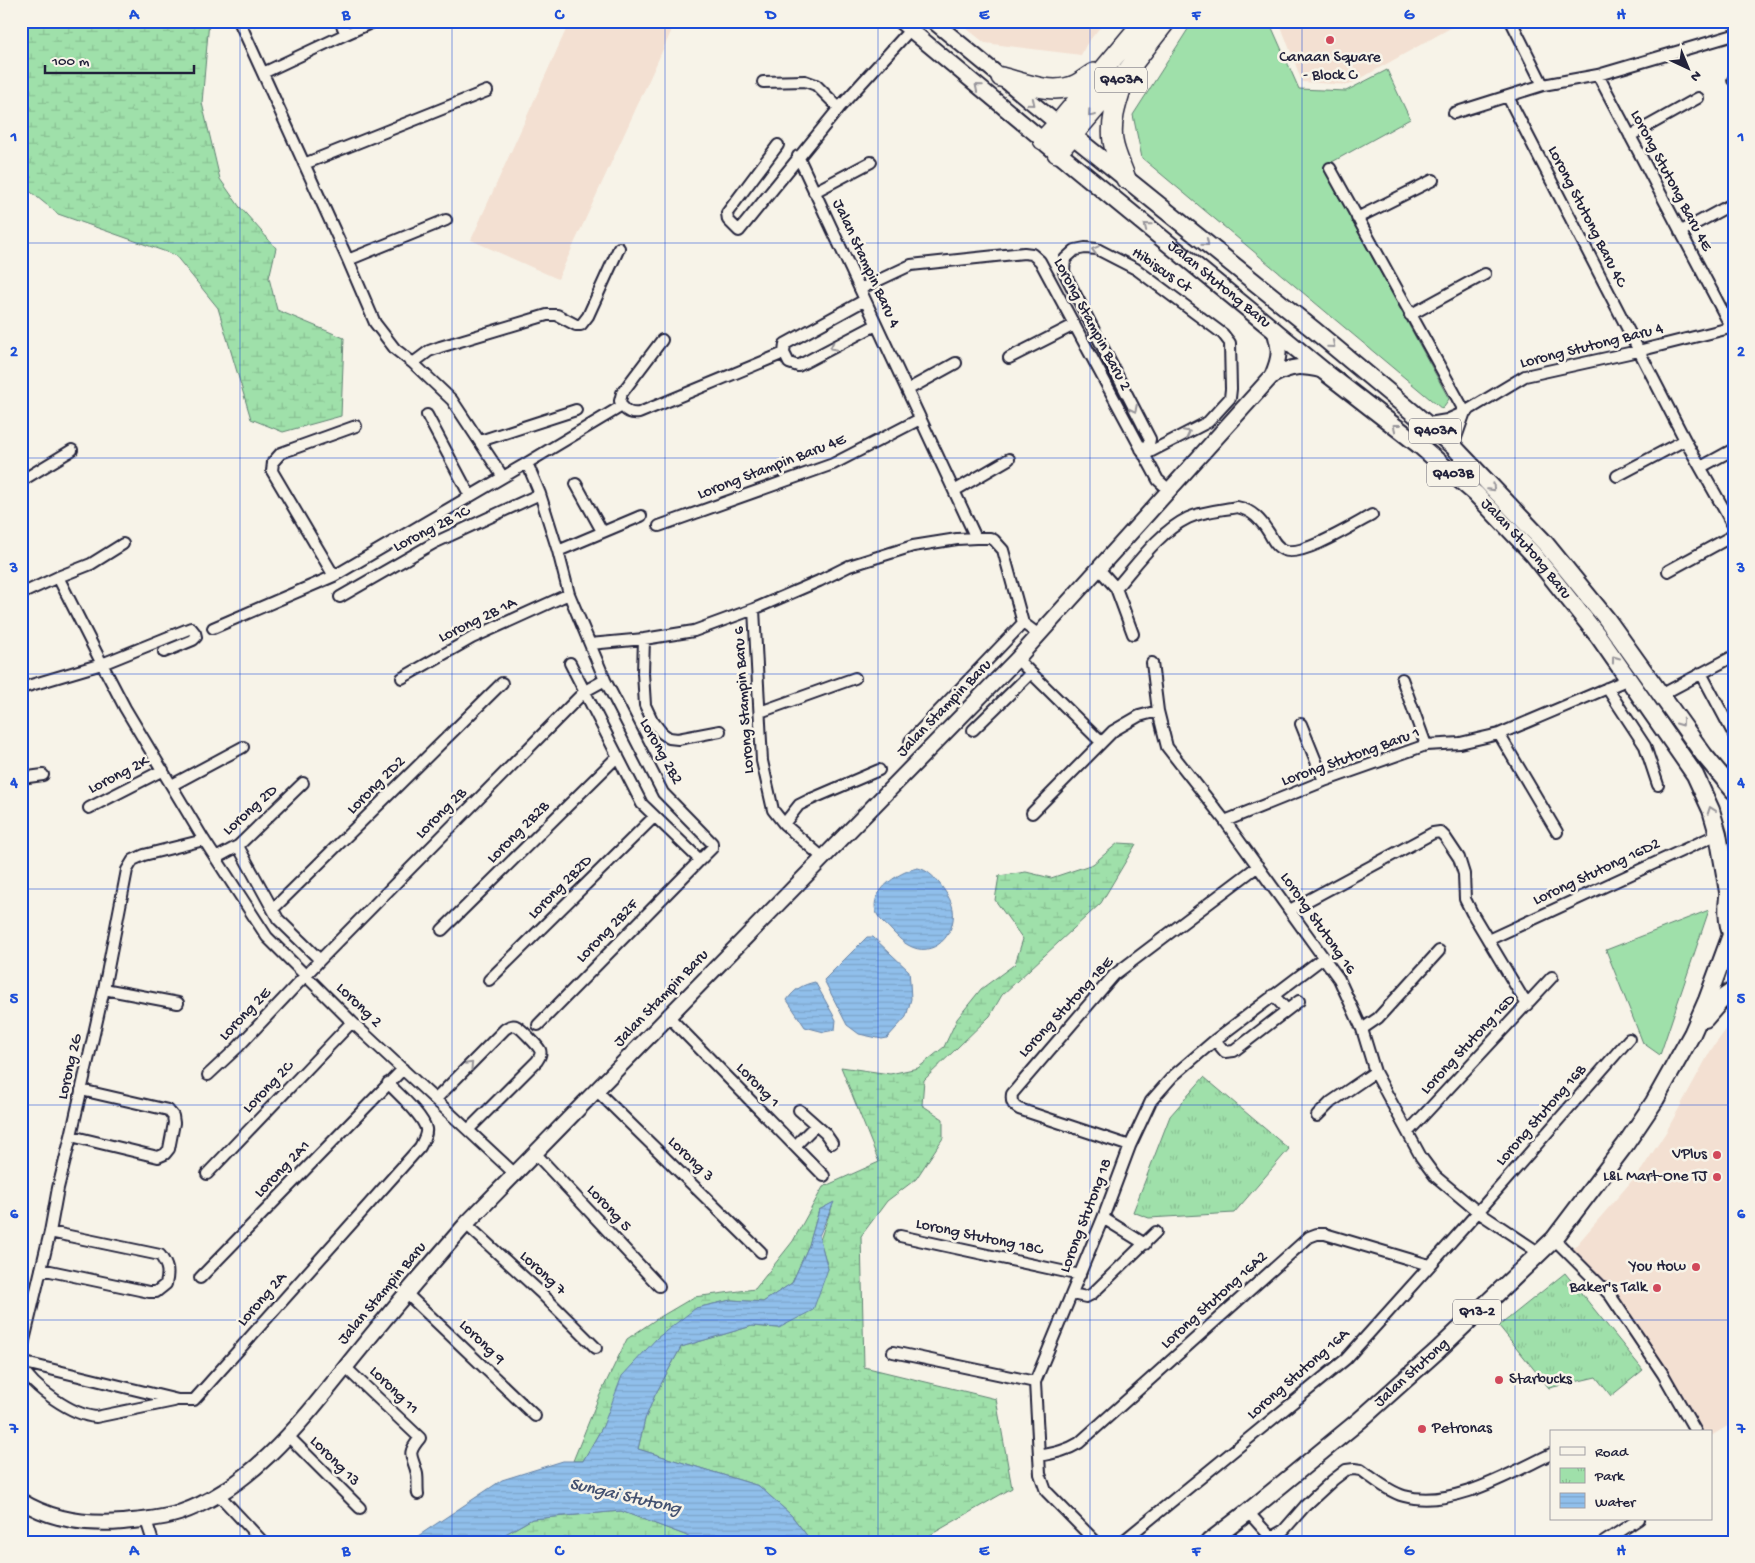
<svg xmlns="http://www.w3.org/2000/svg" width="1755" height="1563" font-family="'Gochi Hand',sans-serif">
  <style>
    .built { fill: #f3e0d2 }
    .grass { fill: #9fe0aa; stroke: #608172 }
    .wetland { fill: url(#wetland-marsh); stroke: #608172 }
    .park { fill: url(#park-tufts); stroke: #608172 }
    .water { fill: url(#water-rules); stroke: #6480a5 }
    .lines { fill: none; stroke-linecap: round; stroke-linejoin: round }
    .street-casing { stroke: #22223b; stroke-width: 14 }
    .secondary-casing { stroke: #22223b; stroke-width: 18 }
    .primary-casing { stroke: #22223b; stroke-width: 20 }
    .highway-casing { stroke: #22223b; stroke-width: 22 }
    .street { stroke: #f7f3e8; stroke-width: 10 }
    .secondary { stroke: #f7f3e8; stroke-width: 14 }
    .primary { stroke: #f7f3e8; stroke-width: 16 }
    .highway { stroke: #f7f3e8; stroke-width: 19 }
    .oneway { stroke: #97959a }
    .grid { fill: none; stroke: #1d4ed8; stroke-width: 1; stroke-opacity: 0.55 }
    .poi-dot { fill: #d1495b; stroke: #f7f3e8; stroke-width: 2 }
    .labels { text-anchor: middle; dominant-baseline: central; stroke-width: 5; stroke-linejoin: round; paint-order: stroke }
    .shield { fill: #f7f3e8; stroke: #62616f; stroke-width: 1 }
    .shield-label { font-size: 15px; font-weight: bold; fill: #22223b }
    .poi-label { font-size: 16px; fill: #22223b; stroke: #f7f3e8; text-anchor: end }
    .street-label { font-size: 16px; fill: #22223b; stroke: #f7f3e8 }
    .water-label { font-size: 18px; font-style: italic; fill: #435170; stroke: #f7f3e8 }
    .neatline { fill: none; stroke: #1d4ed8; stroke-width: 2 }
    .grid-label { font-size: 16px; text-anchor: middle; font-weight: bold; fill: #1d4ed8 }
  </style>
  <defs>
    <pattern id="wetland-marsh" width="20" height="14" patternUnits="userSpaceOnUse" patternTransform="scale(1.25)"><rect width="20" height="14" fill="#9fe0aa"/><path d="M1 5h8M5 5V1M11 12h8M15 12V8" fill="none" stroke="#89c093"/></pattern>
    <pattern id="park-tufts" width="24" height="20" patternUnits="userSpaceOnUse" patternTransform="scale(1.25)"><rect width="24" height="20" fill="#9fe0aa"/><path d="M3 7l-1-3M5 7V3M7 7l1-3M15 17l-1-3M17 17v-4M19 17l1-3" fill="none" stroke="#89c093"/></pattern>
    <pattern id="water-rules" width="6" height="5" patternUnits="userSpaceOnUse" patternTransform="scale(1.25)"><rect width="6" height="5" fill="#90bfeb"/><path d="M0 2.5h6" fill="none" stroke="#7ca4ca"/></pattern>
  </defs>
  <rect width="100%" height="100%" fill="#f7f3e8"/>
  <filter id="ink" filterUnits="userSpaceOnUse"><feTurbulence type="fractalNoise" baseFrequency=".02" numOctaves="2"/><feDisplacementMap in="SourceGraphic" scale="10" xChannelSelector="R" yChannelSelector="G"/><feConvolveMatrix kernelMatrix="1 2 1 2 8 2 1 2 1" color-interpolation-filters="sRGB"/></filter>
  <g filter="url(#ink)">
    <!-- built -->
    <path class="built" d="M570,21H676L558,279L471,240Z
      M957,21H1105L1086,45L1081,55L985,43Z
      M1279,21H1463L1349,85L1302,82Z
      M1734,1021V1422L1711,1436V1432H1704L1640,1327L1614,1291L1573,1249L1642,1169L1666,1132L1711,1050L1730,1024Z"/>
    <!-- grass -->
    <path class="grass" d="M1216,21H1269L1299,89L1346,91L1387,70L1410,119L1323,167L1449,399L1442,409L1142,158L1133,115L1192,23Z
      M1709,910L1660,1055L1643,1043L1606,950Z"/>
    <!-- wetland -->
    <path class="wetland" d="M21,21H209L202,103L220,179L239,206L276,248L269,278L277,310L344,338L341,416L283,432L251,419L218,308L175,255L58,214L21,184Z
      M1118,843L1136,844L1101,903L1002,995L990,1016L924,1080L922,1105L943,1119V1138L916,1179L887,1201L861,1236L864,1367L996,1399L1012,1488L918,1542H812L791,1515L759,1486L638,1449L645,1419L655,1395L681,1347L752,1326L779,1328L828,1269L820,1240L833,1203L819,1210L809,1245L792,1283L763,1302L731,1300L696,1308L603,1426L583,1461H573L598,1399L627,1339L655,1320L694,1297L755,1289L793,1241L823,1187L879,1162L841,1067L890,1074L918,1068L944,1047L957,1019L981,989L1015,964L1023,939L995,900L999,876L1026,872L1051,878L1093,864Z
      M621,1511L685,1535L697,1542H491L532,1519Z"/>
    <!-- park -->
    <path class="park" d="M1204,1077L1289,1149L1234,1213L1149,1218L1133,1212L1170,1116Z
      M1565,1273L1643,1370L1611,1396L1596,1377L1549,1388L1499,1326Z"/>
    <!-- water -->
    <path class="water" d="M918,868C927,870 933,876 939,883C945,891 951,899 953,909C957,934 933,960 908,945C899,940 891,929 883,922C859,899 895,872 918,868Z
      M867,937H873L909,971L910,982L911,999L906,1017L887,1038L882,1039L859,1034L847,1025L824,980Z
      M815,982L836,1020L835,1030L824,1032L805,1027L787,1000C795,989 802,985 815,982Z
      M834,1202L819,1236L828,1269L813,1310L779,1328L752,1326L681,1347L655,1395L645,1419L638,1449L759,1486L791,1515L812,1542H697L685,1535L621,1511L532,1519L491,1542H409L502,1480L563,1461H583L603,1426L622,1376L657,1338L696,1308L731,1300L763,1302L792,1283L809,1245L819,1210Z"/>
    <g class="lines">
      <!-- street casing -->
      <g class="street-casing">
        <path id="street" d="M239,21L348,260L375,323L395,349L413,363L452,400L503,477
          M340,21L346,34L375,21
          M1511,21L1543,85L1598,75L1734,35
          M263,73L346,34
          M1598,75L1731,327
          M1733,80H1734
          M763,82L805,81L816,85L839,108
          M1508,97L1685,440L1734,527
          M1454,113L1543,85
          M1630,136L1698,98
          M778,145L727,213L728,220L739,231L839,108L910,30
          M798,156L976,538
          M304,164L487,91
          M1330,168L1465,412
          M814,192L871,162
          M1357,218L1433,180
          M1680,232L1734,203
          M348,260L446,220
          M860,289L911,265L1024,253L1032,254L1040,261L1158,480L1169,490
          M865,300L785,344L784,353L789,363L798,366L876,325
          M1410,315L1485,274
          M1009,358L1074,325
          M413,363L429,351L440,347L547,315H557L576,325H581L588,316L619,248
          M907,390L956,363
          M622,406C627,412 631,414 639,413L784,353
          M622,406L620,401L622,393L662,340
          M427,415L470,496
          M1425,422L1429,423L1447,420L1465,412L1525,376L1638,351L1734,327
          M356,426L281,453L273,462L272,471L334,576L527,463L540,494L558,551L569,594L605,680L663,793L712,843V848L700,860L538,1025
          M480,441L576,410
          M1453,446L1465,412
          M1141,449L1149,444L1150,439L1064,272L1065,259L1075,250L1085,248L1097,249L1136,269L1223,334L1230,343L1231,389L1230,398L1208,422L1144,455
          M527,463L622,406
          M1701,467L1734,449
          M1617,476L1685,440
          M21,481L72,450
          M576,484L602,531
          M954,491L1009,459
          M659,526L833,464L920,419
          M558,551L641,516
          M1099,569L1116,588
          M1668,571L1734,535
          M58,577L91,564L123,544
          M21,594L58,577L102,664L191,628L195,633L196,637L193,640L164,652
          M340,597L434,543L540,494
          M754,609L762,761L773,810L784,824L822,857
          M213,628L334,576
          M1133,634L1116,588C1137,564 1159,532 1188,518C1203,511 1221,510 1237,507C1252,510 1261,520 1269,533C1273,540 1276,547 1284,550C1301,558 1355,524 1372,515
          M644,639L643,673L645,705L652,720L662,733L669,738L678,739L720,731
          M590,644L644,639L694,631L754,609L819,581L849,566L913,546L957,539L976,538H990L994,540L1003,550L1023,623L1039,635
          M1017,659L1101,742
          M570,663L642,804L700,860
          M1152,663L1158,711L1167,747L1225,821L1339,979L1362,1029L1375,1072L1421,1157L1435,1176L1478,1212L1538,1252
          M1701,673L1734,735
          M402,678L472,638L569,594
          M1402,679L1426,745
          M21,688L102,664L125,708L204,840L267,937L352,1022L514,1173
          M1607,688L1645,746L1658,785
          M1661,695L1734,656
          M760,712L855,678
          M1301,724L1324,781
          M973,730L1030,674
          M1499,734L1557,832
          M910,741L1023,623
          M21,778L43,775
          M172,785L243,747
          M89,808L163,770
          M1032,813L1113,731L1139,716L1158,711
          M1225,821L1324,781L1426,745L1460,743L1499,734L1629,679
          M784,824L799,805L809,800L879,770
          M238,846L278,919L320,960
          M216,858L238,846L303,783
          M273,909L502,683
          M1290,910L1433,833L1440,832L1445,837L1459,858L1464,874L1465,899L1472,913L1527,1005
          M442,930L618,756
          M1488,940L1718,834
          M489,980L654,817
          M104,989L178,1003
          M1273,995L1287,1010
          M669,1017L824,1176
          M1362,1029L1378,1018L1439,951
          M1215,1040L1225,1052L1234,1051L1299,1001
          M208,1075L238,1047L320,960L585,691L605,680
          M597,1091L761,1252
          M436,1099L505,1029C508,1027 512,1024 516,1026C520,1027 538,1046 540,1050C542,1054 539,1058 537,1061L468,1130
          M799,1110L825,1133L832,1143
          M1317,1116L1331,1102L1375,1072
          M1408,1132L1552,977
          M71,1136L158,1157L165,1154L169,1149L174,1123L173,1116L168,1110L81,1090
          M795,1146L815,1126
          M1130,1146L1019,1109C1012,1105 1011,1101 1012,1094L1114,975L1258,866
          M535,1153L659,1286
          M207,1174L352,1022
          M1103,1218L1145,1244
          M466,1224L540,1292L596,1348
          M900,1236L1080,1275
          M1554,1239L1610,1295L1663,1374L1696,1432
          M41,1269L149,1292H156L166,1284C169,1272 168,1266 160,1255L50,1232
          M200,1278L403,1069
          M406,1293L535,1416
          M1072,1294L1086,1297L1092,1294L1156,1232
          M893,1352L1035,1382
          M21,1353L50,1232L58,1188L71,1136L104,989L127,870L133,860L144,855L204,840
          M21,1362L178,1400H194L420,1147C423,1141 427,1135 426,1129C423,1115 397,1093 388,1083
          M21,1366C33,1388 72,1415 96,1417L174,1401
          M345,1367L420,1438C405,1456 413,1455 417,1474C418,1480 417,1488 418,1494
          M288,1436L360,1508
          M1039,1456C1053,1453 1066,1451 1079,1443L1309,1237L1317,1234H1325L1429,1265
          M218,1494L263,1542
          M1248,1512L1275,1542
          M146,1520L153,1542
          M1096,1542L1046,1491L1040,1474L1035,1382L1103,1218L1130,1146L1151,1101L1173,1076L1215,1040L1323,958
          M1122,1542L1346,1359L1478,1212L1629,1039
          M1263,1542L1284,1530L1305,1506L1333,1480L1346,1470L1354,1469L1361,1470C1374,1479 1389,1492 1404,1496C1451,1509 1509,1474 1551,1454
          M1604,1542L1639,1519"/>
      </g>
      <!-- secondary casing -->
      <g class="secondary-casing">
        <path id="secondary" d="M900,21L1043,140
          M933,21L1058,124
          M1272,376C1281,355 1280,350 1274,329
          M21,1501C52,1520 88,1525 123,1522C142,1520 161,1519 179,1513C257,1487 311,1409 361,1348C395,1306 430,1265 466,1224L1017,659L1272,376C1294,364 1301,366 1325,371"/>
      </g>
      <!-- primary casing -->
      <g class="primary-casing">
        <g id="primary">
          <path d="M1062,127L1314,330L1453,446L1545,543L1606,618L1704,755L1734,791"/>
          <path id="s1" d="M1047,144L1325,372L1419,445L1476,494L1533,554L1599,637L1695,775L1711,810L1718,834L1728,892"/>
          <path d="M1731,882C1726,900 1725,923 1734,941"/>
          <path d="M1705,1019L1724,997L1734,990"/>
          <path id="s2" d="M1209,1542L1248,1512L1360,1420L1438,1350L1554,1239L1625,1145L1654,1102L1692,1034L1707,1000L1731,935"/>
        </g>
      </g>
      <!-- highway casing -->
      <g class="highway-casing">
        <path id="highway" d="M1001,77C1024,83 1054,96 1077,84C1083,81 1088,76 1094,73
          M1123,83C1117,102 1110,121 1113,141C1115,154 1122,167 1126,179
          M1043,140L1058,124L1144,21
          M1057,153L1125,74L1166,21"/>
      </g>
      <!-- street -->
      <use href="#street" class="street"/>
      <!-- secondary -->
      <use href="#secondary" class="secondary"/>
      <!-- primary -->
      <use href="#primary" class="primary"/>
      <!-- highway -->
      <use href="#highway" class="highway"/>
    </g>
    <!-- one-way arrows -->
    <defs><path id="oneway-chevron" d="M-2-3.5L2.5 0L-2 3.5" fill="none" stroke-width="1.6" stroke-linecap="round" stroke-linejoin="round" transform="scale(1.25)"/></defs>
    <g class="oneway">
      <use href="#oneway-chevron" transform="translate(978 87) rotate(-140)"/>
      <use href="#oneway-chevron" transform="translate(1032 103) rotate(39)"/>
      <use href="#oneway-chevron" transform="translate(1091 114) rotate(131)"/>
      <use href="#oneway-chevron" transform="translate(1147 226) rotate(-141)"/>
      <use href="#oneway-chevron" transform="translate(1206 243) rotate(39)"/>
      <use href="#oneway-chevron" transform="translate(1095 250) rotate(-165)"/>
      <use href="#oneway-chevron" transform="translate(1332 345) rotate(40)"/>
      <use href="#oneway-chevron" transform="translate(833 347) rotate(153)"/>
      <use href="#oneway-chevron" transform="translate(1134 409) rotate(63)"/>
      <use href="#oneway-chevron" transform="translate(1396 427) rotate(-142)"/>
      <use href="#oneway-chevron" transform="translate(1187 433) rotate(-27)"/>
      <use href="#oneway-chevron" transform="translate(1492 488) rotate(46)"/>
      <use href="#oneway-chevron" transform="translate(1615 659) rotate(-126)"/>
      <use href="#oneway-chevron" transform="translate(1681 723) rotate(55)"/>
      <use href="#oneway-chevron" transform="translate(1711 810) rotate(-110)"/>
      <use href="#oneway-chevron" transform="translate(470 1065) rotate(-46)"/>
    </g>
  </g>
  <!-- grid -->
  <path class="grid" d="M240,21V1542M452,21V1542M665,21V1542M878,21V1542M1090,21V1542M1302,21V1542M1515,21V1542M21,243H1734M21,458H1734M21,674H1734M21,889H1734M21,1105H1734M21,1320H1734"/>
  <!-- markers -->
  <g class="poi-dot">
    <circle cx="1330" cy="40" r="5"/>
    <circle cx="1717" cy="1155" r="5"/>
    <circle cx="1717" cy="1177" r="5"/>
    <circle cx="1696" cy="1267" r="5"/>
    <circle cx="1657" cy="1288" r="5"/>
    <circle cx="1499" cy="1380" r="5"/>
    <circle cx="1422" cy="1429" r="5"/>
  </g>
  <g class="labels">
    <!-- shield labels -->
    <g class="shield">
      <rect x="1095" y="67.5" width="52" height="25" rx="4"/>
      <rect x="1409" y="418.5" width="52" height="25" rx="4"/>
      <rect x="1427" y="461.5" width="52" height="25" rx="4"/>
      <rect x="1453" y="1299.5" width="48" height="25" rx="4"/>
    </g>
    <g class="shield-label">
      <text x="1121" y="80">Q403A</text>
      <text x="1435" y="431">Q403A</text>
      <text x="1453" y="474">Q403B</text>
      <text x="1477" y="1312">Q13-2</text>
    </g>
    <!-- poi labels -->
    <g class="poi-label">
      <text x="1330" y="58" text-anchor="middle">Canaan Square<tspan x="1330" dy="18">- Block C</tspan></text>
      <text x="1707" y="1155">VPlus</text>
      <text x="1707" y="1177">L&amp;L Mart-One TJ</text>
      <text x="1686" y="1267">You How</text>
      <text x="1647" y="1288">Baker's Talk</text>
      <text x="1509" y="1380" text-anchor="start">Starbucks</text>
      <text x="1432" y="1429" text-anchor="start">Petronas</text>
    </g>
    <!-- street labels -->
    <g class="street-label">
      <text transform="translate(1670 181) rotate(62)">Lorong Stutong Baru 4E</text>
      <text transform="translate(1586 217) rotate(63)">Lorong Stutong Baru 4C</text>
      <text transform="translate(865 264) rotate(65)">Jalan Stampin Baru 4</text>
      <text transform="translate(1161 271) rotate(34)">Hibiscus Ct</text>
      <text stroke="none"><textPath href="#s1" startOffset="222">Jalan Stutong Baru</textPath></text>
      <text transform="translate(1091 325) rotate(62)">Lorong Stampin Baru 2</text>
      <text transform="translate(1592 347) rotate(-14)">Lorong Stutong Baru 4</text>
      <text transform="translate(772 468) rotate(-21)">Lorong Stampin Baru 4E</text>
      <text transform="translate(432 530) rotate(-27)">Lorong 2B 1C</text>
      <text stroke="none"><textPath href="#s1" startOffset="628">Jalan Stutong Baru</textPath></text>
      <text transform="translate(478 621) rotate(-26)">Lorong 2B 1A</text>
      <text transform="translate(745 700) rotate(-94)">Lorong Stampin Baru 6</text>
      <text transform="translate(945 709) rotate(-46)">Jalan Stampin Baru</text>
      <text transform="translate(660 752) rotate(61)">Lorong 2B2</text>
      <text transform="translate(1351 758) rotate(-20)">Lorong Stutong Baru 1</text>
      <text transform="translate(119 776) rotate(-27)">Lorong 2K</text>
      <text transform="translate(377 786) rotate(-45)">Lorong 2D2</text>
      <text transform="translate(251 811) rotate(-42)">Lorong 2D</text>
      <text transform="translate(442 814) rotate(-45)">Lorong 2B</text>
      <text transform="translate(519 833) rotate(-45)">Lorong 2B2B</text>
      <text transform="translate(1597 873) rotate(-25)">Lorong Stutong 16D2</text>
      <text transform="translate(561 888) rotate(-45)">Lorong 2B2D</text>
      <text transform="translate(1317 924) rotate(55)">Lorong Stutong 16</text>
      <text transform="translate(608 932) rotate(-46)">Lorong 2B2F</text>
      <text transform="translate(662 999) rotate(-46)">Jalan Stampin Baru</text>
      <text transform="translate(358 1006) rotate(44)">Lorong 2</text>
      <text transform="translate(1067 1008) rotate(-47)">Lorong Stutong 18E</text>
      <text transform="translate(246 1015) rotate(-46)">Lorong 2E</text>
      <text transform="translate(1469 1045) rotate(-47)">Lorong Stutong 16D</text>
      <text transform="translate(71 1067) rotate(-77)">Lorong 2G</text>
      <text transform="translate(757 1086) rotate(46)">Lorong 1</text>
      <text transform="translate(269 1088) rotate(-46)">Lorong 2C</text>
      <text transform="translate(1542 1116) rotate(-49)">Lorong Stutong 16B</text>
      <text transform="translate(690 1160) rotate(44)">Lorong 3</text>
      <text transform="translate(283 1170) rotate(-46)">Lorong 2A1</text>
      <text transform="translate(608 1209) rotate(47)">Lorong 5</text>
      <text transform="translate(1087 1216) rotate(-69)">Lorong Stutong 18</text>
      <text transform="translate(979 1238) rotate(12)">Lorong Stutong 18C</text>
      <text transform="translate(542 1274) rotate(43)">Lorong 7</text>
      <text transform="translate(383 1294) rotate(-50)">Jalan Stampin Baru</text>
      <text transform="translate(263 1300) rotate(-49)">Lorong 2A</text>
      <text transform="translate(1215 1301) rotate(-42)">Lorong Stutong 16A2</text>
      <text transform="translate(481 1343) rotate(44)">Lorong 9</text>
      <text stroke="none"><textPath href="#s2" startOffset="264">Jalan Stutong</textPath></text>
      <text transform="translate(1299 1375) rotate(-41)">Lorong Stutong 16A</text>
      <text transform="translate(393 1391) rotate(44)">Lorong 11</text>
      <text transform="translate(334 1462) rotate(45)">Lorong 13</text>
    </g>
    <!-- water labels -->
    <g class="water-label">
      <text transform="translate(625 1497) rotate(13)">Sungai Stutong</text>
    </g>
  </g>
  <!-- margin -->
  <rect width="1755" height="1563" fill="none" stroke="#f7f3e8" stroke-width="55"/>
  <!-- legend -->
  <rect x="1550" y="1430" width="162" height="90" fill="#f7f3e8" stroke="#a29fa3"/>
  <rect x="1560" y="1447" width="25" height="8" fill="#f7f3e8" stroke="#a29fa3"/>
  <text x="1595" y="1456" font-size="15" fill="#22223b">Road</text>
  <rect x="1560" y="1468" width="25" height="15" fill="url(#park-tufts)" stroke="#a29fa3"/>
  <text x="1595" y="1480" font-size="15" fill="#22223b">Park</text>
  <rect x="1560" y="1493" width="25" height="15" fill="url(#water-rules)" stroke="#a29fa3"/>
  <text x="1595" y="1506" font-size="15" fill="#22223b">Water</text>
  <!-- north arrow -->
  <g transform="translate(1688 68) rotate(136)" stroke="#f7f3e8" stroke-width="4" paint-order="stroke">
  <path d="M0-4L9 19L0 12L-9 19Z" fill="#22223b"/>
  <text y="-8" font-size="14" font-weight="bold" text-anchor="middle" fill="#22223b">N</text>
  </g>
  <!-- scale -->
  <path d="M45 65v8h149v-8" fill="none" stroke="#22223b" stroke-width="2.5"/>
  <text x="52" y="65" font-size="15" fill="#22223b" stroke="#f7f3e8" stroke-width="4" paint-order="stroke">100 m</text>
  <rect x="28" y="28" width="1700" height="1508" class="neatline"/>
  <g class="grid-label">
    <text x="134" y="19">A</text>
    <text x="346" y="19">B</text>
    <text x="559" y="19">C</text>
    <text x="771" y="19">D</text>
    <text x="984" y="19">E</text>
    <text x="1196" y="19">F</text>
    <text x="1409" y="19">G</text>
    <text x="1621" y="19">H</text>
    <text x="14" y="141">1</text>
    <text x="1741" y="141">1</text>
    <text x="14" y="356">2</text>
    <text x="1741" y="356">2</text>
    <text x="14" y="572">3</text>
    <text x="1741" y="572">3</text>
    <text x="14" y="787">4</text>
    <text x="1741" y="787">4</text>
    <text x="14" y="1003">5</text>
    <text x="1741" y="1003">5</text>
    <text x="14" y="1218">6</text>
    <text x="1741" y="1218">6</text>
    <text x="14" y="1433">7</text>
    <text x="1741" y="1433">7</text>
    <text x="134" y="1555">A</text>
    <text x="346" y="1555">B</text>
    <text x="559" y="1555">C</text>
    <text x="771" y="1555">D</text>
    <text x="984" y="1555">E</text>
    <text x="1196" y="1555">F</text>
    <text x="1409" y="1555">G</text>
    <text x="1621" y="1555">H</text>
  </g>
</svg>
